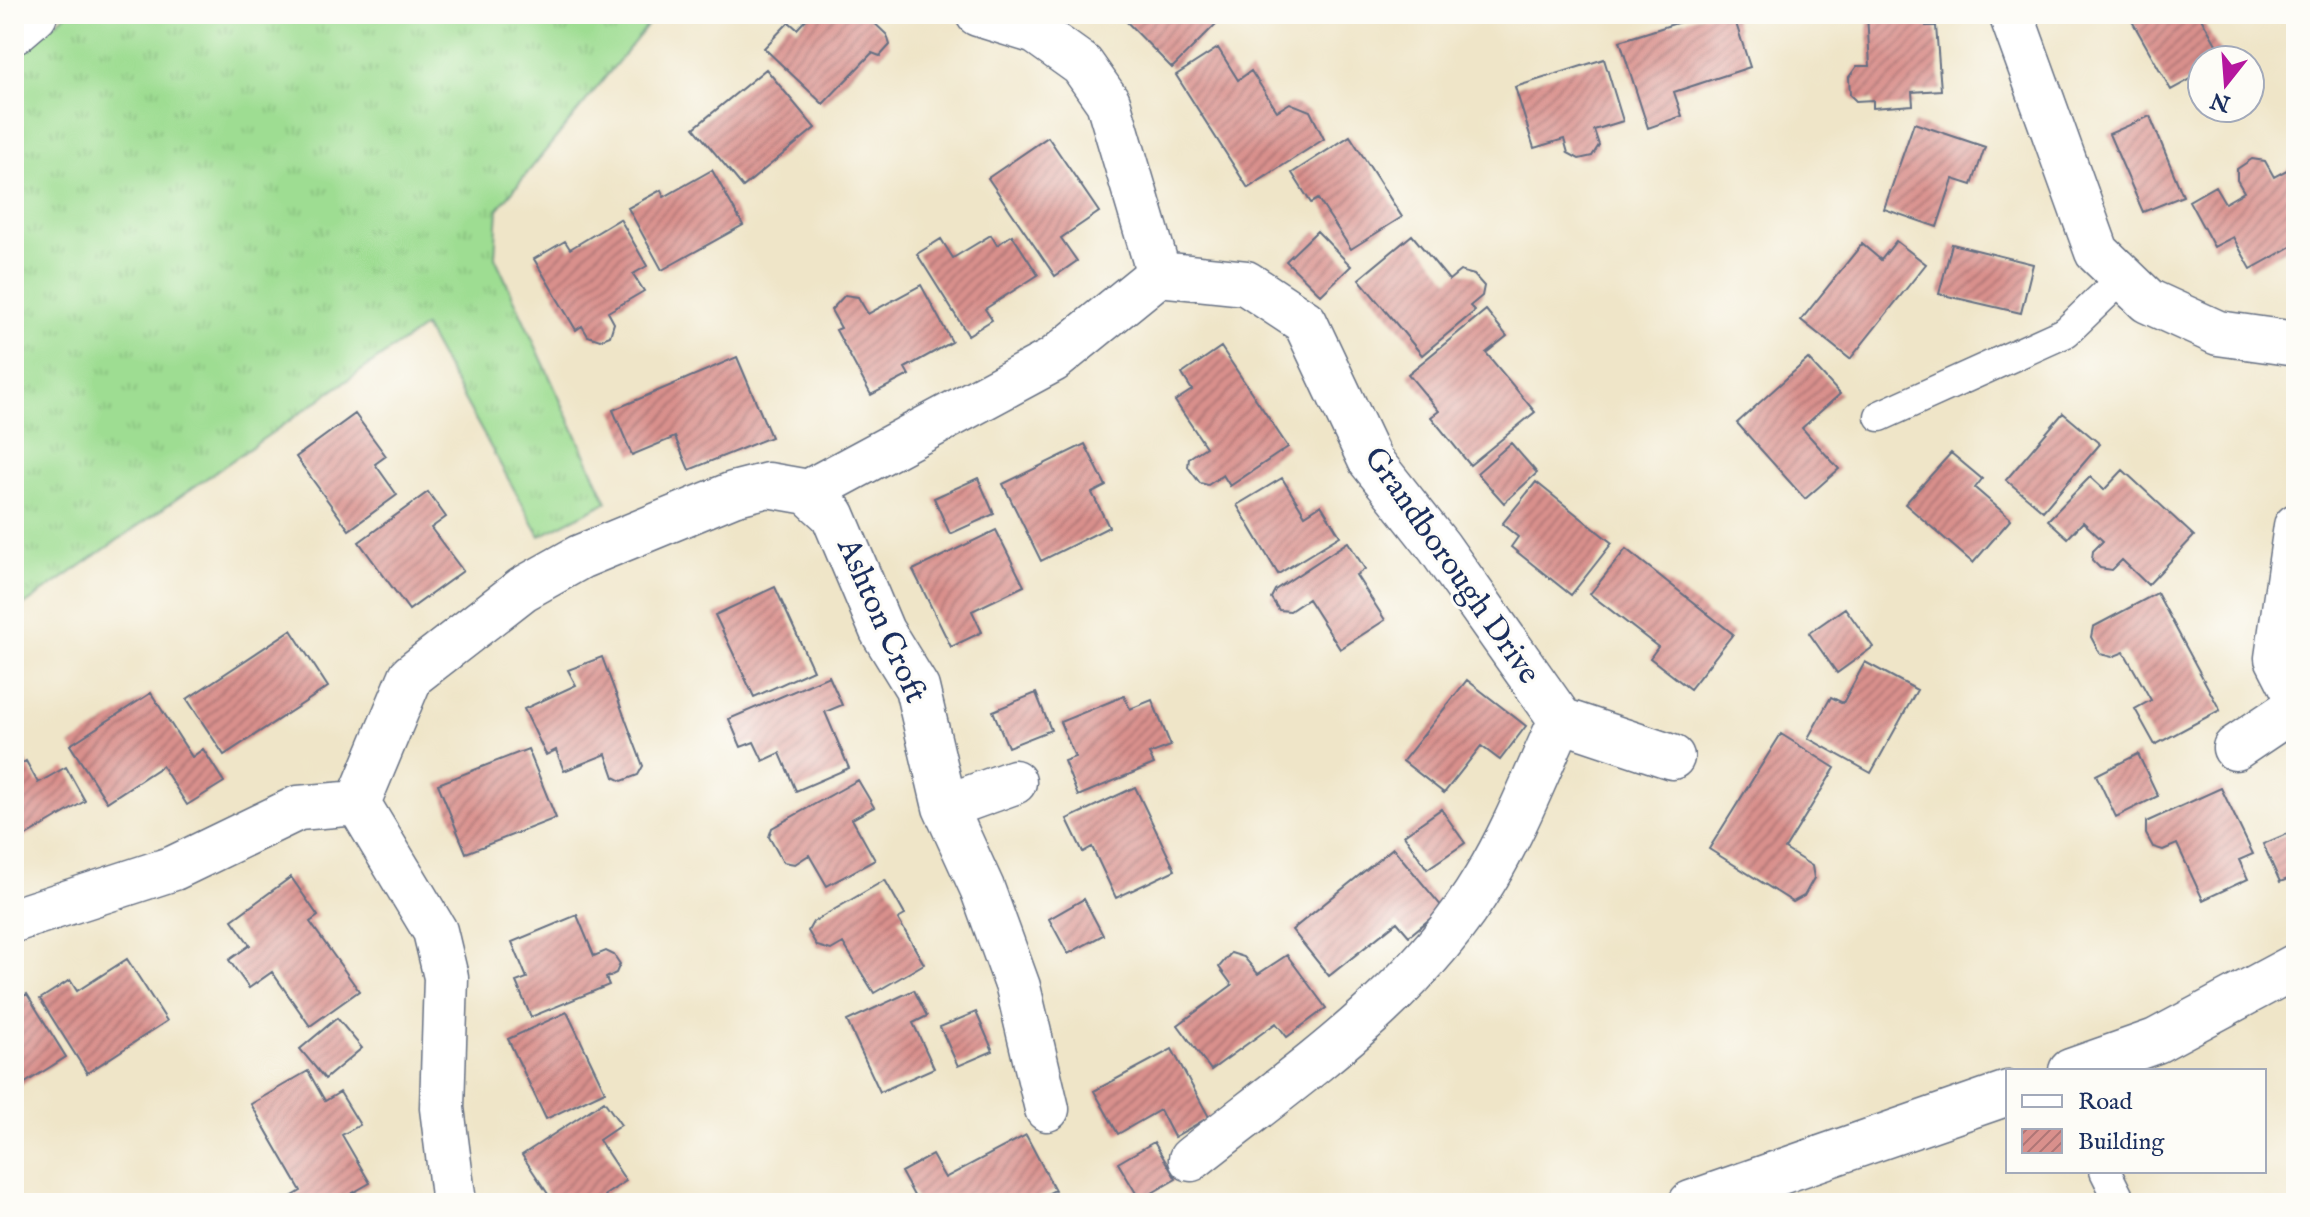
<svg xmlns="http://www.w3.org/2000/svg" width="2310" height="1217" font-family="'IM FELL English',serif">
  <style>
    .grass { fill: url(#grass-tufts); stroke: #5c8678; stroke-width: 2 }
    .building { fill: url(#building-hatch) }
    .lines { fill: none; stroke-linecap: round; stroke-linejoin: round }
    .service-casing { stroke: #656f83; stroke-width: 33 }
    .minor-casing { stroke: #656f83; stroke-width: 47 }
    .tertiary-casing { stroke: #656f83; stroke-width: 47 }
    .service { stroke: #fff; stroke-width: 30 }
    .minor { stroke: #fff; stroke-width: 44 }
    .tertiary { stroke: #fff; stroke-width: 44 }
    .labels { text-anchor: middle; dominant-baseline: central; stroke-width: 6; stroke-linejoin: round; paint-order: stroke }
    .street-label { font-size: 32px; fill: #1b2f5e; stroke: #fdfcf7 }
  </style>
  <defs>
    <pattern id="grass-tufts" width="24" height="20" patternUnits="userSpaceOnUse" patternTransform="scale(2)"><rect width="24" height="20" fill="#9edd92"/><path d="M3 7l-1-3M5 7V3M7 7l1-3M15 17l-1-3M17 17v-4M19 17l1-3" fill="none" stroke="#88be80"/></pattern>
    <pattern id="building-hatch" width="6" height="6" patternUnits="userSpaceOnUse" patternTransform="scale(2)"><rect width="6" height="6" fill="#d9908c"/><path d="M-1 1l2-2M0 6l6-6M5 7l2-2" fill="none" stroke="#af7676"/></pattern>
  </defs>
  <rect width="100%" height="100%" fill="#fdfcf7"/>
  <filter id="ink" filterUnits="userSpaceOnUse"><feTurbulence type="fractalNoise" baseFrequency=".0125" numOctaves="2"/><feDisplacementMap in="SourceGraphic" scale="16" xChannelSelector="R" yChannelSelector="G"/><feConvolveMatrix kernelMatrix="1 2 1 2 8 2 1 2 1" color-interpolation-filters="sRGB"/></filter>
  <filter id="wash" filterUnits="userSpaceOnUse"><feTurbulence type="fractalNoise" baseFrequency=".006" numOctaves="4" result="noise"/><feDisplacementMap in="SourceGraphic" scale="32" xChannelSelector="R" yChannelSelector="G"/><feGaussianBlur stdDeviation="1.8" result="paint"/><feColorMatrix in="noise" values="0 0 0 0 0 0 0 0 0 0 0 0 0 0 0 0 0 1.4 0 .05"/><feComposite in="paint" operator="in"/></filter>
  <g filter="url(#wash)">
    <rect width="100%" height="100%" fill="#efe5c8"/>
    <!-- grass -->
    <path class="grass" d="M67,14H657L498,209L495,257L607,502L540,536L424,327L17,610L14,56Z"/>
    <g id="blocks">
      <!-- building -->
      <path class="building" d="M811,14H865L887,35L890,45L880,56L872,53L823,104L764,48L789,22L797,29Z
        M1119,14H1217L1221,19L1172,68Z
        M1705,14H1733L1750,67L1674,92L1682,116L1648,128L1620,41Z
        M1867,14H1925L1926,26H1936L1941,90L1912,92L1913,105L1873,108V100L1856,101L1850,95L1849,77L1857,66H1870Z
        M2128,14H2199L2225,60H2202V73L2171,90Z
        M1218,48L1238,80L1251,71L1277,111L1290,103L1310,111L1324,139L1248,188L1176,75Z
        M1604,59L1623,121L1594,130L1599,145L1592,156L1579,159L1568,153L1564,139L1534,148L1515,87Z
        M766,69L815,128L743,187L694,128Z
        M2150,116L2183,196L2143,212L2109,134Z
        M1914,123L1985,147L1972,185L1953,179L1937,227L1884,209Z
        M1350,136L1402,217L1351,249L1318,199L1311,203L1292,173Z
        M1048,137L1099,212L1061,238L1077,261L1055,276L988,178Z
        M2252,159L2265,161L2274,177L2296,165V244L2251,269L2233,237L2214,247L2189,201L2215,186L2225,203L2244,192L2237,180V169Z
        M712,170L743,225L662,270L628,208L661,190L664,197Z
        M620,219L647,266L633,274L644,291L608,312L614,323L610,336L600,340L588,336L582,326L576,330L534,259L565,241L570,249Z
        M1317,231L1351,266L1321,295L1286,261Z
        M991,235L997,245L1012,235L1038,275L985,309L992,320L968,335L917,254L941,239L953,258Z
        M1412,235L1449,280L1460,271L1474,275L1484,286L1482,296L1470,306L1475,311L1422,355L1359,279Z
        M1896,241L1926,264L1850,359L1801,320L1862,244L1881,260Z
        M1952,244L2033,264L2021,313L1939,294Z
        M921,285L952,342L905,368L909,375L871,395L836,330L841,328L831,310L845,295L858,297L868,314Z
        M1486,310L1507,336L1486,353L1535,412L1470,465L1431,417L1439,411L1408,374Z
        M1221,347L1288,447L1230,486L1223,475L1208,485L1200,483L1188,467L1189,458L1206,447L1175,401L1192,390L1182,374Z
        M737,357L771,437L689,470L675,437L632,455L613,410Z
        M1808,359L1840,394L1802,428L1839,469L1805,499L1737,423Z
        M2063,413L2100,444L2043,511L2006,480Z
        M355,414L386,456L375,464L397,495L349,530L296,457Z
        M1511,443L1537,473L1504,503L1477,473Z
        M1085,444L1106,486L1092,493L1109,527L1041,561L1003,484Z
        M1951,453L1982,479L1975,488L2011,519L1973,563L1905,504Z
        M2123,470L2194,536L2148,585L2122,560L2112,570L2100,568L2092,560L2093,551L2103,541L2083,522L2068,538L2048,520L2090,477L2104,490Z
        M978,478L994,514L950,534L934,498Z
        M1282,478L1305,515L1321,505L1340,536L1278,574L1237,505Z
        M1536,482L1612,543L1571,595L1511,547L1518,537L1502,524Z
        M428,492L446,517L431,528L463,571L409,610L359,542Z
        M996,530L1024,586L972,611L982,632L951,647L913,570Z
        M1348,542L1365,569L1356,575L1385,620L1340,649L1308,599L1290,611L1279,610L1271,598L1275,590Z
        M1626,549L1733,634L1690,689L1650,658L1658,647L1590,594Z
        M775,587L813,670L754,697L715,615Z
        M2157,593L2220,710L2155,745L2135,709L2151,700L2124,652L2112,657L2100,654L2091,637L2093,627Z
        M1845,608L1873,647L1837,673L1809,633Z
        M291,630L328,687L224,755L187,699Z
        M602,657L643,766L638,775L622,781L614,777L606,754L564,771L556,750L546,755L524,709L576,685L568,670Z
        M1865,662L1917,690L1871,773L1808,738L1831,697L1843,703Z
        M829,676L842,705L825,712L849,768L796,791L780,753L763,761L754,742L741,747L729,719Z
        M1467,680L1526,726L1500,760L1481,746L1444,793L1403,761Z
        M151,693L192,757L203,749L224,782L187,805L162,766L107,802L70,745Z
        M1036,693L1051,730L1008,747L993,711Z
        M1124,696L1130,709L1152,700L1171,746L1149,754L1154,764L1078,796L1064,761L1075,757L1060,722Z
        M1781,734L1835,768L1785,849L1812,866L1814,878L1804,896L1793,902L1709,849Z
        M528,749L556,818L466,853L438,784Z
        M2138,754L2158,796L2116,817L2096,775Z
        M26,761L38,783L66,767L85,801L14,843V768Z
        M858,780L874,807L852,819L875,860L827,886L809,855L795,864L783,862L769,837L772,828Z
        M1135,787L1175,870L1116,898L1092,847L1083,852L1067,819Z
        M2221,788L2253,854L2239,860L2248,879L2203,900L2177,844L2163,850L2153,847L2146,834V822Z
        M1441,809L1465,843L1427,869L1404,835Z
        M2296,830V876L2280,882L2263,844Z
        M1393,848L1443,908L1409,936L1397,922L1329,976L1292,930Z
        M291,877L318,916L310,922L359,991L310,1026L272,972L249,988L229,960L250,945L232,920Z
        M885,880L905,915L898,919L924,964L874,993L843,943L831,950L817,946L808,931L813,922Z
        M1084,899L1103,935L1068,954L1049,919Z
        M577,915L594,956L606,951L614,955L620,964L616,973L606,978L609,985L531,1017L516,982L527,978L512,942Z
        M1231,953L1244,957L1258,974L1287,955L1326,1008L1287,1037L1276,1023L1211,1070L1178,1025L1232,985L1219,967Z
        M127,959L167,1021L87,1073L40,999L70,980L77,991Z
        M914,990L927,1016L913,1023L934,1068L880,1092L847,1021Z
        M27,994L66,1057L14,1090V1003Z
        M567,1012L605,1091L546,1119L508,1039Z
        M976,1012L993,1051L958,1066L940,1027Z
        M337,1018L362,1048L325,1079L300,1049Z
        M1172,1049L1209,1117L1174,1137L1160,1110L1118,1134L1094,1091Z
        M308,1071L325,1101L340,1092L360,1125L342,1135L370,1183L335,1203H281L301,1191L251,1104Z
        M604,1101L621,1125L599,1140L626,1181L605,1195L610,1203H554L522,1155Z
        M1026,1135L1055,1190L1030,1203H918L901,1172L932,1155L945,1178Z
        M1154,1142L1176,1179L1140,1200L1118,1163Z"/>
    </g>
  </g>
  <g filter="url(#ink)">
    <use href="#blocks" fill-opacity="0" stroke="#656f83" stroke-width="2"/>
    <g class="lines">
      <!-- service casing -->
      <g class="service-casing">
        <path id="service" d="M1880,416L2066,332L2123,277
          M2105,1171L2121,1203"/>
      </g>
      <!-- minor casing -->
      <g class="minor-casing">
        <path id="minor" d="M978,14L1036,32L1082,65L1108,102L1159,274
          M2011,14L2097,252L2148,301L2218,333L2296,344
          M14,32L35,14
          M808,492L833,515L882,631L917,688L945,807L982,888L1018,987L1047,1109
          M2296,526L2277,658L2296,695
          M1561,720L1672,757
          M2235,748L2296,707
          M945,807L1014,782
          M14,920L174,868L298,808L358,803
          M454,1203L442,1108L446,977L435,931L358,803L411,676L523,589L580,557L733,494L768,485L808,492L1053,360L1159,274L1246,283L1305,322L1370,460L1439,547L1561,720C1537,772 1515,830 1485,879C1416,996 1295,1076 1191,1159"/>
      </g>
      <!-- tertiary casing -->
      <g class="tertiary-casing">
        <path id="tertiary" d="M2071,1071L2156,1041L2296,966
          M1691,1203L2008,1093"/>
      </g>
      <!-- service -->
      <use href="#service" class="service"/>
      <!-- minor -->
      <use href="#minor" class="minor"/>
      <!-- tertiary -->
      <use href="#tertiary" class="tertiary"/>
    </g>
  </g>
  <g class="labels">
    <!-- street labels -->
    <g class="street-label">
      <text transform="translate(1451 566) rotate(55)">Grandborough Drive</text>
      <text transform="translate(881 621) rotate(66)">Ashton Croft</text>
    </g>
  </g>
  <!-- margin -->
  <rect width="2310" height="1217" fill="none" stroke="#fdfcf7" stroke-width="48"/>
  <!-- legend -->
  <rect x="2006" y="1069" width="260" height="104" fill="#fdfcf7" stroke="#a3aaba" stroke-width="2"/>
  <rect x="2022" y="1095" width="40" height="12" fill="#ffffff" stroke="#a3aaba" stroke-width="2"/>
  <text x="2078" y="1109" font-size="24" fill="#1b2f5e">Road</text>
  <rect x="2022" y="1129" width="40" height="24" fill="url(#building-hatch)" stroke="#a3aaba" stroke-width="2"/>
  <text x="2078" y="1149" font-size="24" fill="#1b2f5e">Building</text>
  <!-- north arrow -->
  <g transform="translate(2226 84) rotate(197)"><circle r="38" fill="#fdfcf7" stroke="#a3aaba" stroke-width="2"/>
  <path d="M0-6L14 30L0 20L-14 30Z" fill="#b5179e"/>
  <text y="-12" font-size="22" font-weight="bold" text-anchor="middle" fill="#1b2f5e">N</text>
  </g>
</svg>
